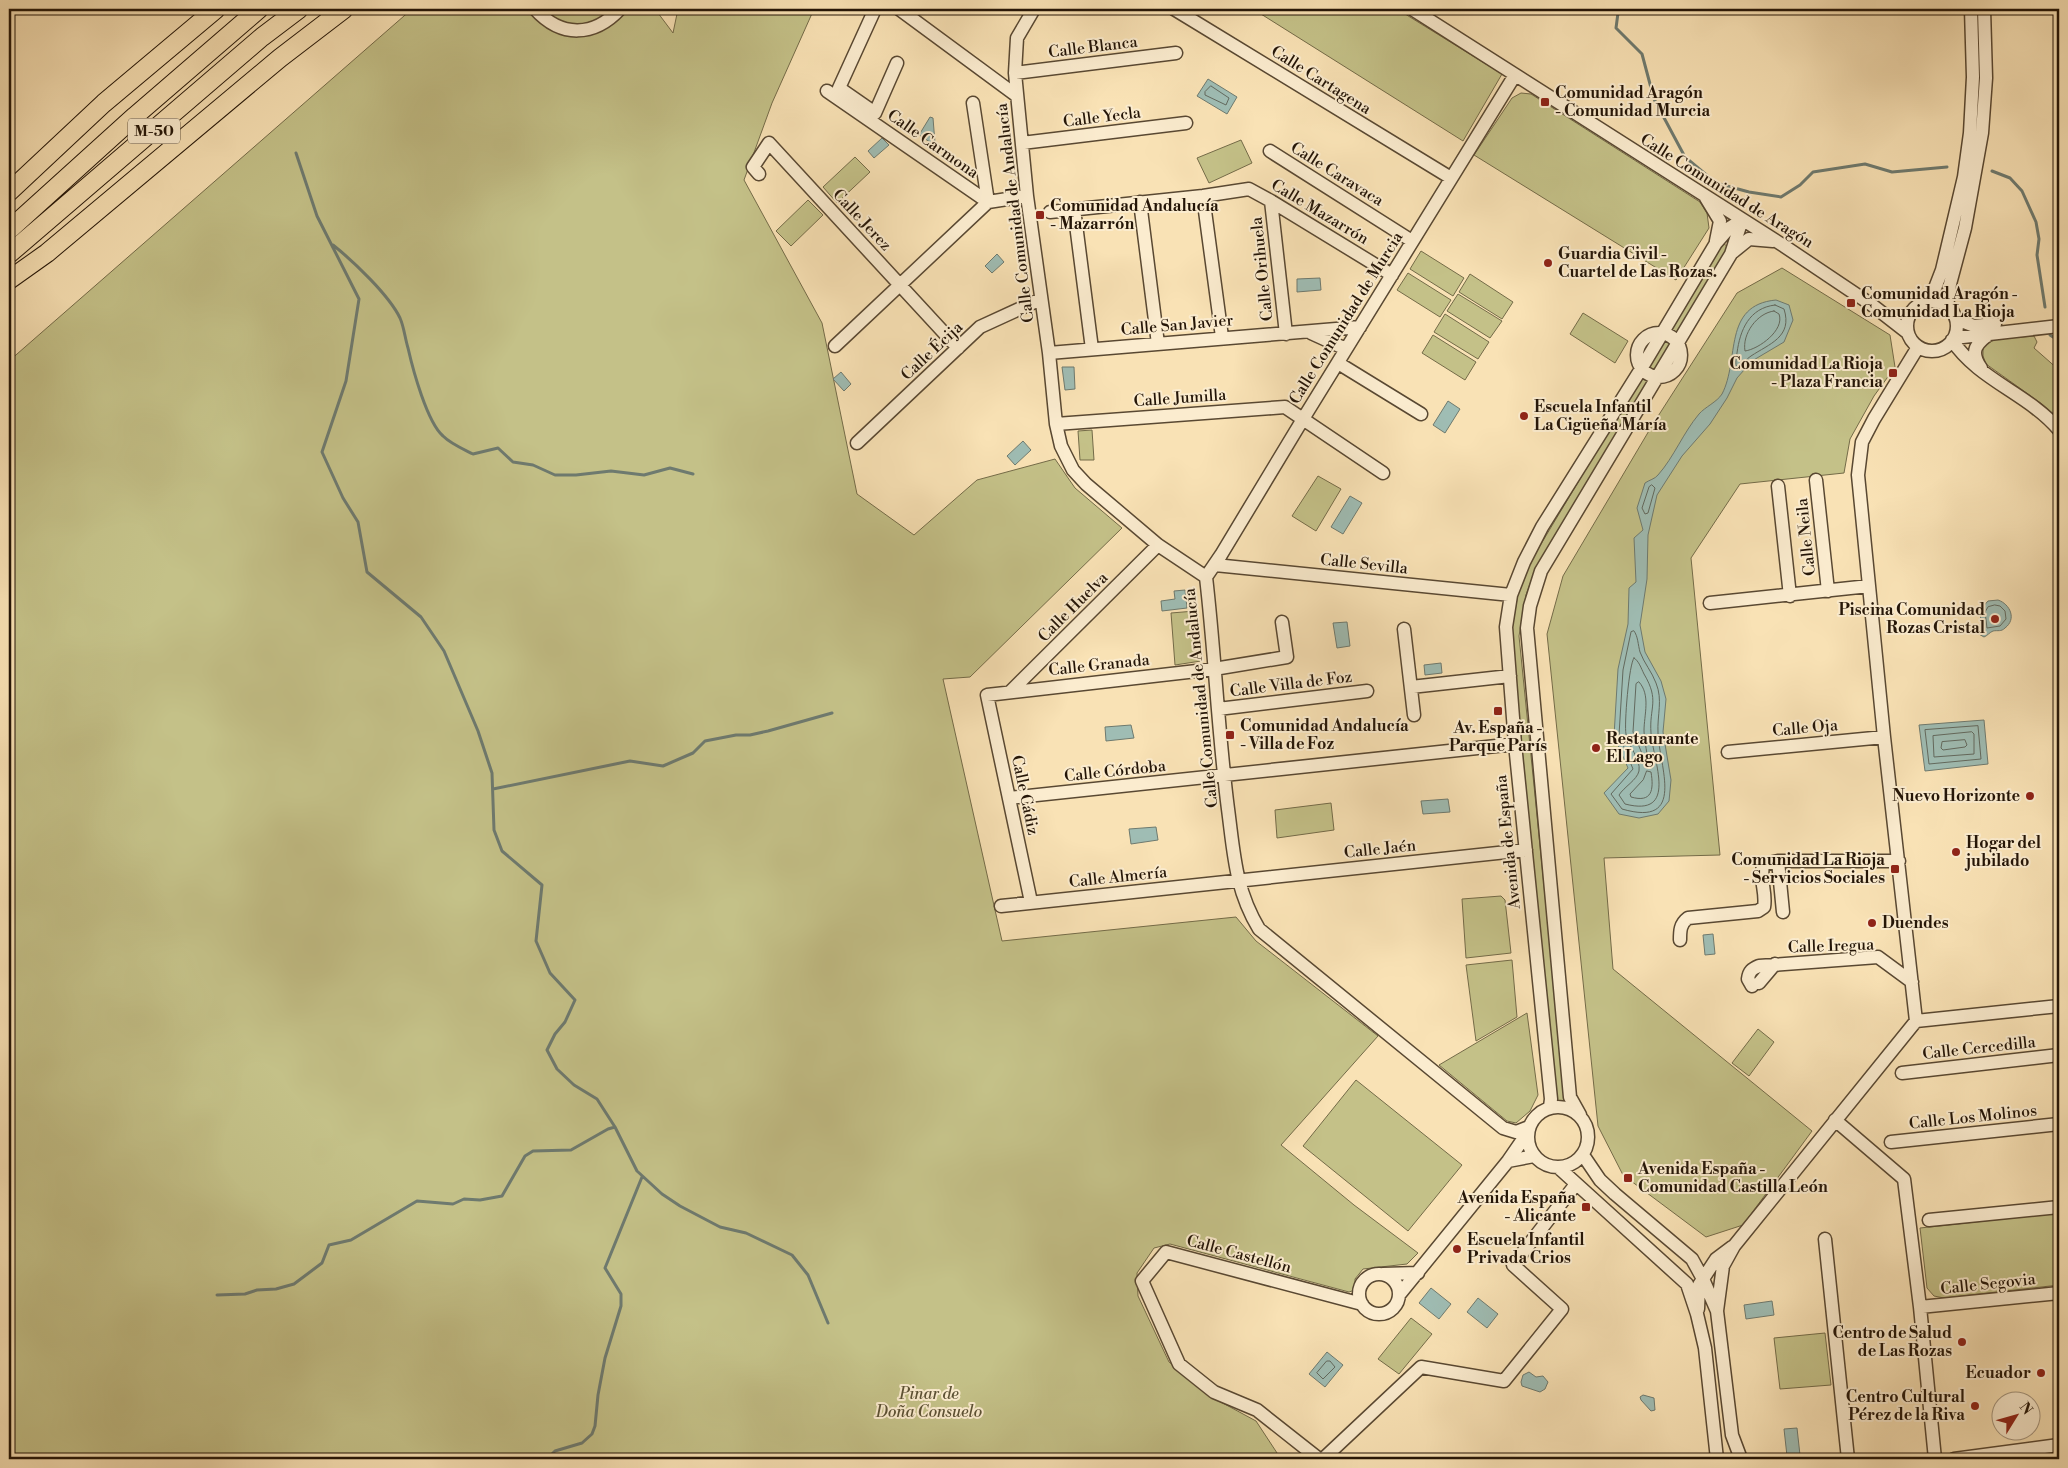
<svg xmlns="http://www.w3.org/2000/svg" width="2068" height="1468" font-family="'Libre Bodoni',serif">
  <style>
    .green { fill: #c4c188; stroke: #746b48 }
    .water { fill: #9fbdb4; stroke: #6e7a6f }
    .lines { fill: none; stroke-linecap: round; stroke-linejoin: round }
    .shore { stroke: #62695e; stroke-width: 1 }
    .stream { stroke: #6e7a6f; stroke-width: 3 }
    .minor-casing { stroke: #594832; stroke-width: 15 }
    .highway-casing { stroke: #241507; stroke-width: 20 }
    .minor { stroke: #fbeccf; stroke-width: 12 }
    .highway { stroke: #f9e2b5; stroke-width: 18 }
    .poi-dot { fill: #8f2418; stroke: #fbeccf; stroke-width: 2 }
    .labels { text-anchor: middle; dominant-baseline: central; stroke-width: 4; stroke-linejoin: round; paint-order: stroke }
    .shield { fill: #fbeccf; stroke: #645643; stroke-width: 1 }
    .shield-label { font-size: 15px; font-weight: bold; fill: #241507 }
    .street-label { font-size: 16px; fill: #241507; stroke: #fbeccf }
    .poi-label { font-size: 16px; font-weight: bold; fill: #241507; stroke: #fbeccf; text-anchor: start }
    .park-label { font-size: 16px; font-style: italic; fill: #5c5134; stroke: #fbeccf }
  </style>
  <rect width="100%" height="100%" fill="#f9e2b5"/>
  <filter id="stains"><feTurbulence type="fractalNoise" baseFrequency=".004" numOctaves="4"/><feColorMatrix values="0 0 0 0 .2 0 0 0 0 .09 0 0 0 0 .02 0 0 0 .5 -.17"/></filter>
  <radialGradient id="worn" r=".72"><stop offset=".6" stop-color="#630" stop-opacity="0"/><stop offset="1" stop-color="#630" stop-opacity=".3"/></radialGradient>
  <!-- green -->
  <path class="green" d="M412,9H655L673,33L678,9H814L772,103L744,180L822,323L857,494L914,535L977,480L1055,459L1075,488L1122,528L970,677L943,679L1002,941L1236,917L1256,941L1378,1036L1281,1145L1354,1205L1418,1253L1407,1264L1363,1269L1355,1279V1290L1349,1292L1170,1244L1154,1248L1137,1273L1138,1296L1169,1362L1219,1401L1256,1421L1281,1459H9V361Z
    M1253,9H1397L1502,74L1463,141Z
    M1521,93L1531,94L1700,202L1707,213L1709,228L1676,280L1474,155L1512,98Z
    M1241,140L1252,163L1209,183L1197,158Z
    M855,157L870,172L837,203L823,187Z
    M808,200L823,215L791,246L776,231Z
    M1722,242L1729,248L1535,570L1526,595L1519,636L1566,1105H1557L1511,636L1518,593L1529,564Z
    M1421,251L1464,278L1453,296L1410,269Z
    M1782,268L1890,335L1895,367L1874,396L1850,439L1844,473L1740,484L1691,558L1720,855L1604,858L1613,969L1812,1131L1743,1225L1706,1237L1623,1175L1598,1126L1547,634L1563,576L1653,424L1737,293Z
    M1408,273L1451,300L1440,317L1397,290Z
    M1470,274L1513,302L1502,319L1459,292Z
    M1458,294L1502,321L1490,338L1447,311Z
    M1583,313L1628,341L1615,363L1570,334Z
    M1445,314L1489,342L1478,359L1434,332Z
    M1433,335L1476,362L1465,380L1422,353Z
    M2034,336L2037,342L2034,348L2059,370V419L2042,404L1986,364L1983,356V346L1996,339Z
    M1092,430L1094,460H1080L1078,431Z
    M1318,476L1341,489L1316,531L1292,516Z
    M1195,611L1201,661L1175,665L1171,613Z
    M1331,803L1334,830L1277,838L1275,810Z
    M1501,896L1505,900L1511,953L1466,958L1462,899Z
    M1512,960L1517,1017L1476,1041L1466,965Z
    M1527,1013L1538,1095L1530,1111L1516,1123L1507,1121L1439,1065Z
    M1758,1029L1774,1042L1749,1076L1732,1063Z
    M1356,1080L1462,1165L1408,1231L1303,1146Z
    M2059,1213V1285L1944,1298L1934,1296L1927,1288L1920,1228Z
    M1411,1318L1432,1334L1399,1374L1378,1359Z
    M1825,1333L1831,1385L1780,1389L1774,1338Z"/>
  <!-- water -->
  <path class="water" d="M1208,79L1237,97L1227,114L1197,96Z
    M930,117L933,118L935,143L933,144L919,135Z
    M882,138L889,145L874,158L868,151Z
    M997,254L1004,262L992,273L985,266Z
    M1320,278L1321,290L1297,292V279Z
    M1776,300L1789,305L1793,320L1784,342L1752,361L1737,378L1727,398L1710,424L1682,456L1657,495L1648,535L1647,579L1640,625L1645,652L1661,681L1666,699L1663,732L1671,780L1669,801L1658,814L1639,818L1619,814L1604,793L1628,768L1614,736L1618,669L1628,624L1629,588L1636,582L1634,538L1643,530L1637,508L1645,483C1649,480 1655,479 1658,475C1674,457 1683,433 1699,414C1705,407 1717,402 1722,394C1740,360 1722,305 1776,300Z
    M1074,367L1075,389L1065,390L1062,367Z
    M841,372L851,384L844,391L833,379Z
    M1448,401L1460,409L1445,433L1433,425Z
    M1023,441L1031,450L1015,465L1007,456Z
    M1350,496L1362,503L1343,534L1331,527Z
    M1185,590L1187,608L1162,611L1161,601L1175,599L1174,591Z
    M1998,600C2010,604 2017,619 2005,628C2001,632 1998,630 1993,631C1990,632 1987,636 1984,637L1977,633V629L1981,623L1980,610L1988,601Z
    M1347,622L1350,646L1337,648L1333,623Z
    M1441,663L1442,673L1425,675L1424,665Z
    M1984,720L1988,764L1925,771L1919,725Z
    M1131,725L1134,738L1106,741L1105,727Z
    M1448,799L1450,812L1423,814L1421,801Z
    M1156,827L1158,840L1131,844L1129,829Z
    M1713,934L1715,954L1705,955L1703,935Z
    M1431,1288L1451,1304L1439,1319L1419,1303Z
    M1478,1298L1498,1314L1487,1328L1467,1312Z
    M1772,1301L1774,1315L1746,1319L1744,1305Z
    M1327,1352L1343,1365L1325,1387L1309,1374Z
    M1529,1372L1536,1377L1543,1376L1548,1382L1545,1389L1540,1392L1522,1386L1521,1382L1523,1375Z
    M1643,1395L1654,1398L1655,1410L1651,1411L1641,1400L1640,1397Z
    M1797,1428L1800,1455L1787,1456L1784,1429Z"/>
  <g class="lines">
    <!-- shore -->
    <path class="shore" d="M1211,86L1229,98L1226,105L1205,95V92Z
      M1775,305L1784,309C1793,337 1769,344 1751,356C1746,359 1743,364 1740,368H1737C1735,364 1736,358 1737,353C1740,330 1749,308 1775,305Z
      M1774,311L1779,314C1785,330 1759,349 1745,351C1742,334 1757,313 1774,311Z
      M1652,485L1655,488L1648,513L1645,514L1642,508L1649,487Z
      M1995,605L2000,606L2005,611L2006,619L2000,626L1987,628L1985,612L1988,607Z
      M1634,631C1638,636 1638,645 1640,652C1644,663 1652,672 1656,683C1663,700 1657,715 1658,733C1659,766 1687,828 1622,809L1611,794L1633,769L1619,735L1623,670L1631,632Z
      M1634,658C1639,661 1641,668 1644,674C1660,701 1649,707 1651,733C1653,761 1679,818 1625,804L1619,795C1624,787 1637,780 1639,771C1641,759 1628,746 1626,734C1624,725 1629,663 1634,658Z
      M1639,682C1651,695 1644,715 1644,731C1644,739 1646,747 1647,754L1645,757L1643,756L1633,732L1636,684Z
      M1978,726L1981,759L1929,764L1925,730Z
      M1972,732L1974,734V754L1934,757L1933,736Z
      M1965,740L1967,745L1965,747L1943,750L1941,748L1942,742Z
      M1647,771L1651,772C1654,790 1652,803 1631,797L1630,794L1643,780Z
      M1327,1361H1330L1335,1367L1323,1379L1317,1373Z"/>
    <!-- stream -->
    <path class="stream" d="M1615,9L1618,13L1616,28L1642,54L1654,99L1685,157L1716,183L1749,192L1781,197L1800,185L1813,172L1865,164L1892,172L1947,167
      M296,153L317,216L359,299L346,381L322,452L343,498L358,522L367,572L421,617L444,651L478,731L492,773L494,830L502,851L542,885L536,941L550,973L575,1000L565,1022L555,1034L547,1050L557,1069L574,1085L597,1099L615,1127L637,1171L662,1194L680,1206L720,1227L746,1233L792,1255L808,1275L828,1323
      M1992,171L2010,178L2022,191L2036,222L2039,239L2037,255L2045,307
      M333,245C353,261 389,295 400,318C404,327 405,338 408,348C413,370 427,422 443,436C451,444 463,449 473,454L498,448L513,462L533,465L555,475H576L611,471L644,475L670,468L693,474
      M2050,335L2053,337L2059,336
      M493,789L630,761L663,766L693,753L705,741L736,735H750L768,731L832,713
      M217,1295L245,1294L257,1290L276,1289L294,1284L322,1263L329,1245L351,1240L417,1201L453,1204L464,1199L480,1200L502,1196L525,1156L533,1151L571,1150L608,1129L615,1127
      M547,1459L555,1451L582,1443L592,1434L595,1426L598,1395L605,1358L621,1306V1294L605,1268L642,1177"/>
    <!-- minor casing -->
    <g class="minor-casing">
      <path id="minor" d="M535,9C561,38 594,37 620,9
        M875,9L839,88L875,113L897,63
        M899,9L1017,96
        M1034,9L1017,38L1015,73L1027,196L1049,353L1056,424L1061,446L1073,470L1086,484L1158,545L1206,577C1215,654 1218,732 1228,809C1234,854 1235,889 1259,929L1503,1128L1516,1132L1529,1127
        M1174,9L1451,178
        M1412,9L1784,246L1872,305L1908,333
        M1015,73L1176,53
        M827,91L988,202L1027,196
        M1022,143L1186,123
        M1270,151L1412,241
        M759,174L753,167L769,143L958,348
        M1203,196L1222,337
        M1706,198L1720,221L1716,241
        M1271,201L1286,334
        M1140,202L1158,344
        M1074,209L1092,349
        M1050,212L1203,196L1249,189L1271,201L1392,275
        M1733,252L1749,239L1773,241
        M1930,301L1942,270L1964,177L1970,133L1973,77L1971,9
        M1907 326a25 25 0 1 1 50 0a25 25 0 1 1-50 0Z
        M1947,307L1950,284L1965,228L1982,133L1986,78L1984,9
        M1956,319L1974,326L1995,324
        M1637 355a22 22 0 1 1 44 0a22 22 0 1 1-44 0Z
        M1311,333L1346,349
        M1954,338L2059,326
        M1952,340C1978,380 2029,394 2059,430
        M835,346L988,202L973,103
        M1049,353L1360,327
        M1338,363L1421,414
        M1981,368C1969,351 1976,343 1992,332
        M1056,424L1285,407L1383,473
        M857,443L980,327L1041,299
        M1816,480L1828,591
        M1778,486L1790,596
        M1215,565L1511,595
        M1206,577L1221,555L1303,419L1515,75
        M1710,603L1869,586
        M1404,629L1414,715
        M1411,687L1510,676
        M1011,691L1158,545
        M1218,709L1367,691
        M1728,752L1884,737
        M1009,798L1515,744
        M1778,861L1783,912
        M1031,902L987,695L1214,669L1287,657L1282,622
        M1001,906L1526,850
        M1680,940C1680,931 1680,924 1688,918L1758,911L1764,907C1767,892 1758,877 1764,864L1778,861H1899
        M1759,983L1775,964
        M1752,986L1748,979C1749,971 1752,969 1759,966L1878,957L1912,982
        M1916,1021L1884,737L1858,475L1862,442L1874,419L1918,347
        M1902,1073L2059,1055
        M1528 1137a30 30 0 1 1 60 0a30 30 0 1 1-60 0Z
        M1550,1107L1551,1099L1515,744L1506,627L1511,595L1524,562L1542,527L1641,369L1716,243L1729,228L1742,220
        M1580,1115L1570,1097L1527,628L1530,606L1541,571L1731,254L1742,220
        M1835,1120L1904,1179L1920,1307L1935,1459
        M1891,1142L2059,1124
        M1583,1155L1600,1180L1615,1194L1692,1259L1703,1279L1717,1311L1732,1435L1741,1459
        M1508,1161L1534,1156
        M1559,1168L1687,1284L1697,1314L1705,1348L1717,1459
        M1929,1220L2059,1207
        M1825,1239L1848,1459
        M1383,1274L1418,1273
        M1359 1294a20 20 0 1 1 40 0a20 20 0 1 1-40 0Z
        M1399,1295L1508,1161L1528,1132
        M1920,1307L2059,1293
        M1698,1309L1699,1285L1716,1259L1732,1247
        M1717,1311L1723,1266L1734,1246L1916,1021L2059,1006
        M1319,1459L1257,1410L1214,1392L1179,1364L1142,1281L1166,1252L1362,1304
        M1323,1459L1421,1367L1504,1381L1562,1309L1513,1265L1576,1184
        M1954,1459L2059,1445"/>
    </g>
    <!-- highway casing -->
    <g class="highway-casing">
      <path id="highway" d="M9,192L104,103L216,9
        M9,230L135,116L259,9
        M9,254L262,37L299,9
        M9,280L47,253L280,58L344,9"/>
    </g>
    <!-- minor -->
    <use href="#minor" class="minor"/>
    <!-- highway -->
    <use href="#highway" class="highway"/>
  </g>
  <!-- markers -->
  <g class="poi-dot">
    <rect x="1540" y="97" width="10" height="10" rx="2.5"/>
    <rect x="1035" y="210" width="10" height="10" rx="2.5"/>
    <circle cx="1548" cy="263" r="5"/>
    <rect x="1846" y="298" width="10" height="10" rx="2.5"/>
    <rect x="1888" y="368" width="10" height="10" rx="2.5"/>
    <circle cx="1524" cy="416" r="5"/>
    <circle cx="1995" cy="619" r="5"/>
    <rect x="1493" y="706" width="10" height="10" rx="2.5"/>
    <rect x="1225" y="730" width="10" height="10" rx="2.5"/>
    <circle cx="1596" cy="748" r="5"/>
    <circle cx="2030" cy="796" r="5"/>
    <circle cx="1956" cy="852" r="5"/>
    <rect x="1890" y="864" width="10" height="10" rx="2.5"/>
    <circle cx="1872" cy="923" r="5"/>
    <rect x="1623" y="1173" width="10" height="10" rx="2.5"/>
    <rect x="1581" y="1202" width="10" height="10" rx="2.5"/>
    <circle cx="1457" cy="1249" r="5"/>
    <circle cx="1962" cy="1342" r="5"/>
    <circle cx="2041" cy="1373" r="5"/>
    <circle cx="1975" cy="1406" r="5"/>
  </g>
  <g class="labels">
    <!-- shield labels -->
    <rect class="shield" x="128" y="118.5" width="52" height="25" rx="4"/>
    <g class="shield-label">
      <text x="154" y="131">M-50</text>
    </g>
    <!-- street labels -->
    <g class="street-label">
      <text transform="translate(1093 47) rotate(-7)">Calle Blanca</text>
      <text transform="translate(1321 80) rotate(32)">Calle Cartagena</text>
      <text transform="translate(1102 117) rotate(-7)">Calle Yecla</text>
      <text transform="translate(933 144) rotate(35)">Calle Carmona</text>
      <text transform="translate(1337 174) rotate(32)">Calle Caravaca</text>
      <text transform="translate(1727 191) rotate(32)">Calle Comunidad de Aragón</text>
      <text transform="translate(1320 212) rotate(31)">Calle Mazarrón</text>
      <text transform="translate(1015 213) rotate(-97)">Calle Comunidad de Andalucía</text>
      <text transform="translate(862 220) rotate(47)">Calle Jerez</text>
      <text transform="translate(1262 269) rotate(-96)">Calle Orihuela</text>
      <text transform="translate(1346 318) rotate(-58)">Calle Comunidad de Murcia</text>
      <text transform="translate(1177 325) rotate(-5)">Calle San Javier</text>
      <text transform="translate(932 351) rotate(-43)">Calle Écija</text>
      <text transform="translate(1180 398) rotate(-4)">Calle Jumilla</text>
      <text transform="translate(1806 537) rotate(-96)">Calle Neila</text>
      <text transform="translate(1364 564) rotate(6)">Calle Sevilla</text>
      <text transform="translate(1073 607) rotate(-45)">Calle Huelva</text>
      <text transform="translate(1099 665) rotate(-6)">Calle Granada</text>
      <text transform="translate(1291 684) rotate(-7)">Calle Villa de Foz</text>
      <text transform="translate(1201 698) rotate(-96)">Calle Comunidad de Andalucía</text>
      <text transform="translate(1805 728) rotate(-5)">Calle Oja</text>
      <text transform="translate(1115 771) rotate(-6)">Calle Córdoba</text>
      <text transform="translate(1025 795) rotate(78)">Calle Cádiz</text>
      <text transform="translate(1508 842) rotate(-96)">Avenida de España</text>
      <text transform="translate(1380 849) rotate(-6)">Calle Jaén</text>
      <text transform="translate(1118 877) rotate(-6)">Calle Almería</text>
      <text transform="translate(1831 946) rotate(-2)">Calle Iregua</text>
      <text transform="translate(1979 1048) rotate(-6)">Calle Cercedilla</text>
      <text transform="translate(1973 1117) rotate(-6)">Calle Los Molinos</text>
      <text transform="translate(1239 1254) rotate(15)">Calle Castellón</text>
      <text transform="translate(1988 1284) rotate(-6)">Calle Segovia</text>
    </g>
    <!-- poi labels -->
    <g class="poi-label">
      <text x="1555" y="93">Comunidad Aragón<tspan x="1555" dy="18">- Comunidad Murcia</tspan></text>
      <text x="1050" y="206">Comunidad Andalucía<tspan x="1050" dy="18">- Mazarrón</tspan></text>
      <text x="1558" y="254">Guardia Civil -<tspan x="1558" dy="18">Cuartel de Las Rozas.</tspan></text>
      <text x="1861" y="294">Comunidad Aragón -<tspan x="1861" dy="18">Comunidad La Rioja</tspan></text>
      <text x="1883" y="364" text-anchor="end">Comunidad La Rioja<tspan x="1883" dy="18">- Plaza Francia</tspan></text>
      <text x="1534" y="407">Escuela Infantil<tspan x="1534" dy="18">La Cigüeña María</tspan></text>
      <text x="1985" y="610" text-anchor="end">Piscina Comunidad<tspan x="1985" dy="18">Rozas Cristal</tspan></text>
      <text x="1240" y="726">Comunidad Andalucía<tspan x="1240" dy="18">- Villa de Foz</tspan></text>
      <text x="1498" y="728" text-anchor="middle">Av. España -<tspan x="1498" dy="18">Parque París</tspan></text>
      <text x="1606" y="739">Restaurante<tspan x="1606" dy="18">El Lago</tspan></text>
      <text x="2020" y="796" text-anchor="end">Nuevo Horizonte</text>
      <text x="1966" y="843">Hogar del<tspan x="1966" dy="18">jubilado</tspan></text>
      <text x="1885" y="860" text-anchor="end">Comunidad La Rioja<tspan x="1885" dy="18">- Servicios Sociales</tspan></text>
      <text x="1882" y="923">Duendes</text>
      <text x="1638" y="1169">Avenida España -<tspan x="1638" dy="18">Comunidad Castilla León</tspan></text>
      <text x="1576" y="1198" text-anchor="end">Avenida España<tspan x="1576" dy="18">- Alicante</tspan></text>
      <text x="1467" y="1240">Escuela Infantil<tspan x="1467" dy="18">Privada Crios</tspan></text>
      <text x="1952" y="1333" text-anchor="end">Centro de Salud<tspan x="1952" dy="18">de Las Rozas</tspan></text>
      <text x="2031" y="1373" text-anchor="end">Ecuador</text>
      <text x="1965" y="1397" text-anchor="end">Centro Cultural<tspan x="1965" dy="18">Pérez de la Riva</tspan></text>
    </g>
    <!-- park labels -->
    <g class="park-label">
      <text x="929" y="1394">Pinar de<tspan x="929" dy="18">Doña Consuelo</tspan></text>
    </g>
  </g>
  <!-- margin -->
  <rect width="2068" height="1468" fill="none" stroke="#f9e2b5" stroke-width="30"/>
  <rect x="10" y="10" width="2048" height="1448" fill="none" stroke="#241507" stroke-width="2.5"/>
  <rect x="15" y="15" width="2038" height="1438" fill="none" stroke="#241507"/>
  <!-- north arrow -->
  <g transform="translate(2016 1416) rotate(53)"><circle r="24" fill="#fbeccf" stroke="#a5967f"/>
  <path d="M0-4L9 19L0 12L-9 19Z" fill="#8f2418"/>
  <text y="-8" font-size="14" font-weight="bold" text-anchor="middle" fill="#241507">N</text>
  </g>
  <rect width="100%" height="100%" filter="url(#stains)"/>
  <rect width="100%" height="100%" fill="url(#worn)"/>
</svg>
